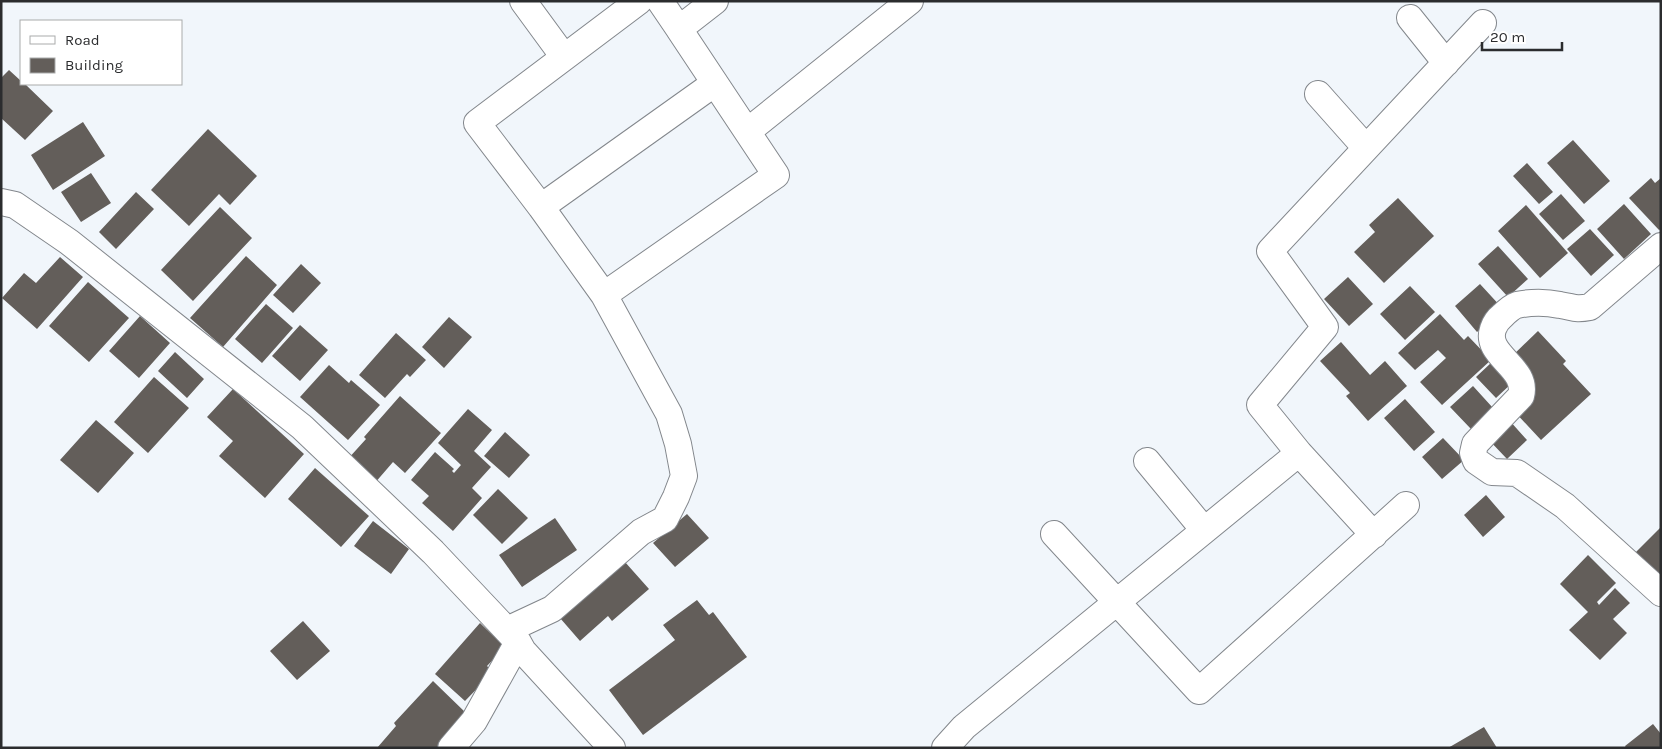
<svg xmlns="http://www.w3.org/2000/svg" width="1662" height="749" font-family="Karla,sans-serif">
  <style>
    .building { fill: #635e5a }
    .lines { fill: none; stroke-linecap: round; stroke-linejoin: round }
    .minor-casing { stroke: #83878c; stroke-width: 28 }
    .minor { stroke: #fff; stroke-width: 26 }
  </style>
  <rect width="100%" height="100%" fill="#f1f6fb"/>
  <!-- building -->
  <path class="building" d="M9,70L21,81V84H25L53,111L25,140L1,118V78Z
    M83,122L105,156L53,190L31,155Z
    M208,129L257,176L230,205L219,194L189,226L151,190Z
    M1573,140L1610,181L1584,204L1547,163Z
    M1527,163L1553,192L1539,204L1513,176Z
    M91,173L111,203L81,222L61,192Z
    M1651,178L1655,183L1661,178V229L1659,230L1629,198Z
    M136,192L154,209L116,249L99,232Z
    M1561,194L1585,221L1563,240L1539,214Z
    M1398,198L1434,236L1384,283L1354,252L1375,232L1369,225Z
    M1624,204L1651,234L1624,259L1597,229Z
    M1526,205L1568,253L1540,278L1498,231Z
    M220,207L252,238L193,301L161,270Z
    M1590,229L1614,255L1591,276L1567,249Z
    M1498,246L1528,279L1508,297L1478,264Z
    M246,256L277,285L223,347L190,318Z
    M60,257L83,277L37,329L2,298L24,273L36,283Z
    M301,264L321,283L293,313L273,295Z
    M1348,277L1373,304L1349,326L1324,299Z
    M88,282L129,318L89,362L49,326Z
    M1480,284L1503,309L1477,332L1455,306Z
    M1410,286L1435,312L1405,340L1380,314Z
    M266,304L293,328L262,363L235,339Z
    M1440,314L1464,340L1468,336L1491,360L1442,405L1420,382L1446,358L1438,350L1415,370L1398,353Z
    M140,316L170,343L139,378L109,351Z
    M449,317L472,337L444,368L422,347Z
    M300,325L328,350L300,381L272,356Z
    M1538,331L1566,361L1563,364L1591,394L1541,440L1513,410L1535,390L1507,361Z
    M396,333L426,360L410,377L407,374L385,398L359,375Z
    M1341,342L1370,375L1385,361L1407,386L1368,421L1346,396L1350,393L1320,361Z
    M175,352L204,379L187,398L158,371Z
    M1492,362L1512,383L1496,398L1476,377Z
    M329,365L349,383L351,380L380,405L348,440L300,397Z
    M154,377L189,408L148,453L114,422Z
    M1473,386L1493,408L1471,429L1450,407Z
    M233,389L304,454L265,498L219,456L233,441L207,417Z
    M400,396L441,433L405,473L393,462L374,484L347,460L366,439L364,437Z
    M1405,399L1435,432L1414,451L1384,418Z
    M468,409L492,430L474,451L491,467L472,488L482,498L453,531L422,503L429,496L411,480L435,452L454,469L452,471L454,473L461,465L438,443Z
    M96,420L134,453L98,493L60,460Z
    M1509,420L1527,440L1507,459L1488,439Z
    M505,432L530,455L509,478L484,456Z
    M1443,438L1464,460L1442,479L1422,457Z
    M315,468L369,516L341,547L288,499Z
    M498,489L528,518L502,544L473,515Z
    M1486,495L1505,517L1483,537L1464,515Z
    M687,514L709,538L675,567L653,543Z
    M555,518L577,550L522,587L499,555Z
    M373,521L409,549L391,574L354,546Z
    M1661,527V580L1632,556Z
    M1588,555L1616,583L1597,602L1599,605L1615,588L1630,603L1613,619L1627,633L1600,660L1569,630L1588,612L1560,584Z
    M625,562L649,589L612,621L608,616L580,641L560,618Z
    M697,600L709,615L713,612L747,657L643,735L609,690L675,640L663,625Z
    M303,621L330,651L297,680L270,651Z
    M480,623L505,647L487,666L493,672L465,701L435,674Z
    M433,681L467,714L436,748H377L396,726L394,723Z
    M1653,724L1661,734V748H1626L1625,746Z
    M1484,727L1497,748H1448Z"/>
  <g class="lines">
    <!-- minor casing -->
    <g class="minor-casing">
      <path id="minor" d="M523,1L564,57
        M660,1L679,29
        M1410,18L1446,63
        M1318,94L1366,148
        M748,131L910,1
        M1,202L15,205L69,242L302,427L433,552L518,642L523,651L612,748
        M541,207L715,83
        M1661,246L1590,307C1574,310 1574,307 1560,305C1546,302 1531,302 1517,305C1511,307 1506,312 1502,316C1497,320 1495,323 1493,329C1484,356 1529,367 1521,396L1475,444L1473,453L1476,461L1492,472L1517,473L1565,506L1661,593
        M604,295L541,207L477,123L639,1
        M1299,453L1374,535
        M1147,461L1204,530
        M1054,534L1199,691L1406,505
        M507,630L552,609L641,532L665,519L676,497L684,476L678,444L669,414L604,295L776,175L679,29L715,1
        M451,748L474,721L518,642
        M945,748L964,727L1299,453L1260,405L1325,327L1270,251L1483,23"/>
    </g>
    <!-- minor -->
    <use href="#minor" class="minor"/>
  </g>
  <!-- border -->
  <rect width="1662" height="749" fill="none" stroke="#2b2c2e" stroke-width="5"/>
  <!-- legend -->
  <rect x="20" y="20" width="162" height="65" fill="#ffffff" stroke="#aaabab"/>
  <rect x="30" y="36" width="25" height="8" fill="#ffffff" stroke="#aaabab"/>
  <text x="65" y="45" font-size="15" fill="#2b2c2e">Road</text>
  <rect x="30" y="58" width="25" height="15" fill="#635e5a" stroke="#aaabab"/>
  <text x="65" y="70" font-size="15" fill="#2b2c2e">Building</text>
  <!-- scale -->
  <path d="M1482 42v8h80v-8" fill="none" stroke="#2b2c2e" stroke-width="2.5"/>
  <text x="1490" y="42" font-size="15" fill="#2b2c2e" stroke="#ffffff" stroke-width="4" paint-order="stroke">20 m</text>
</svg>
